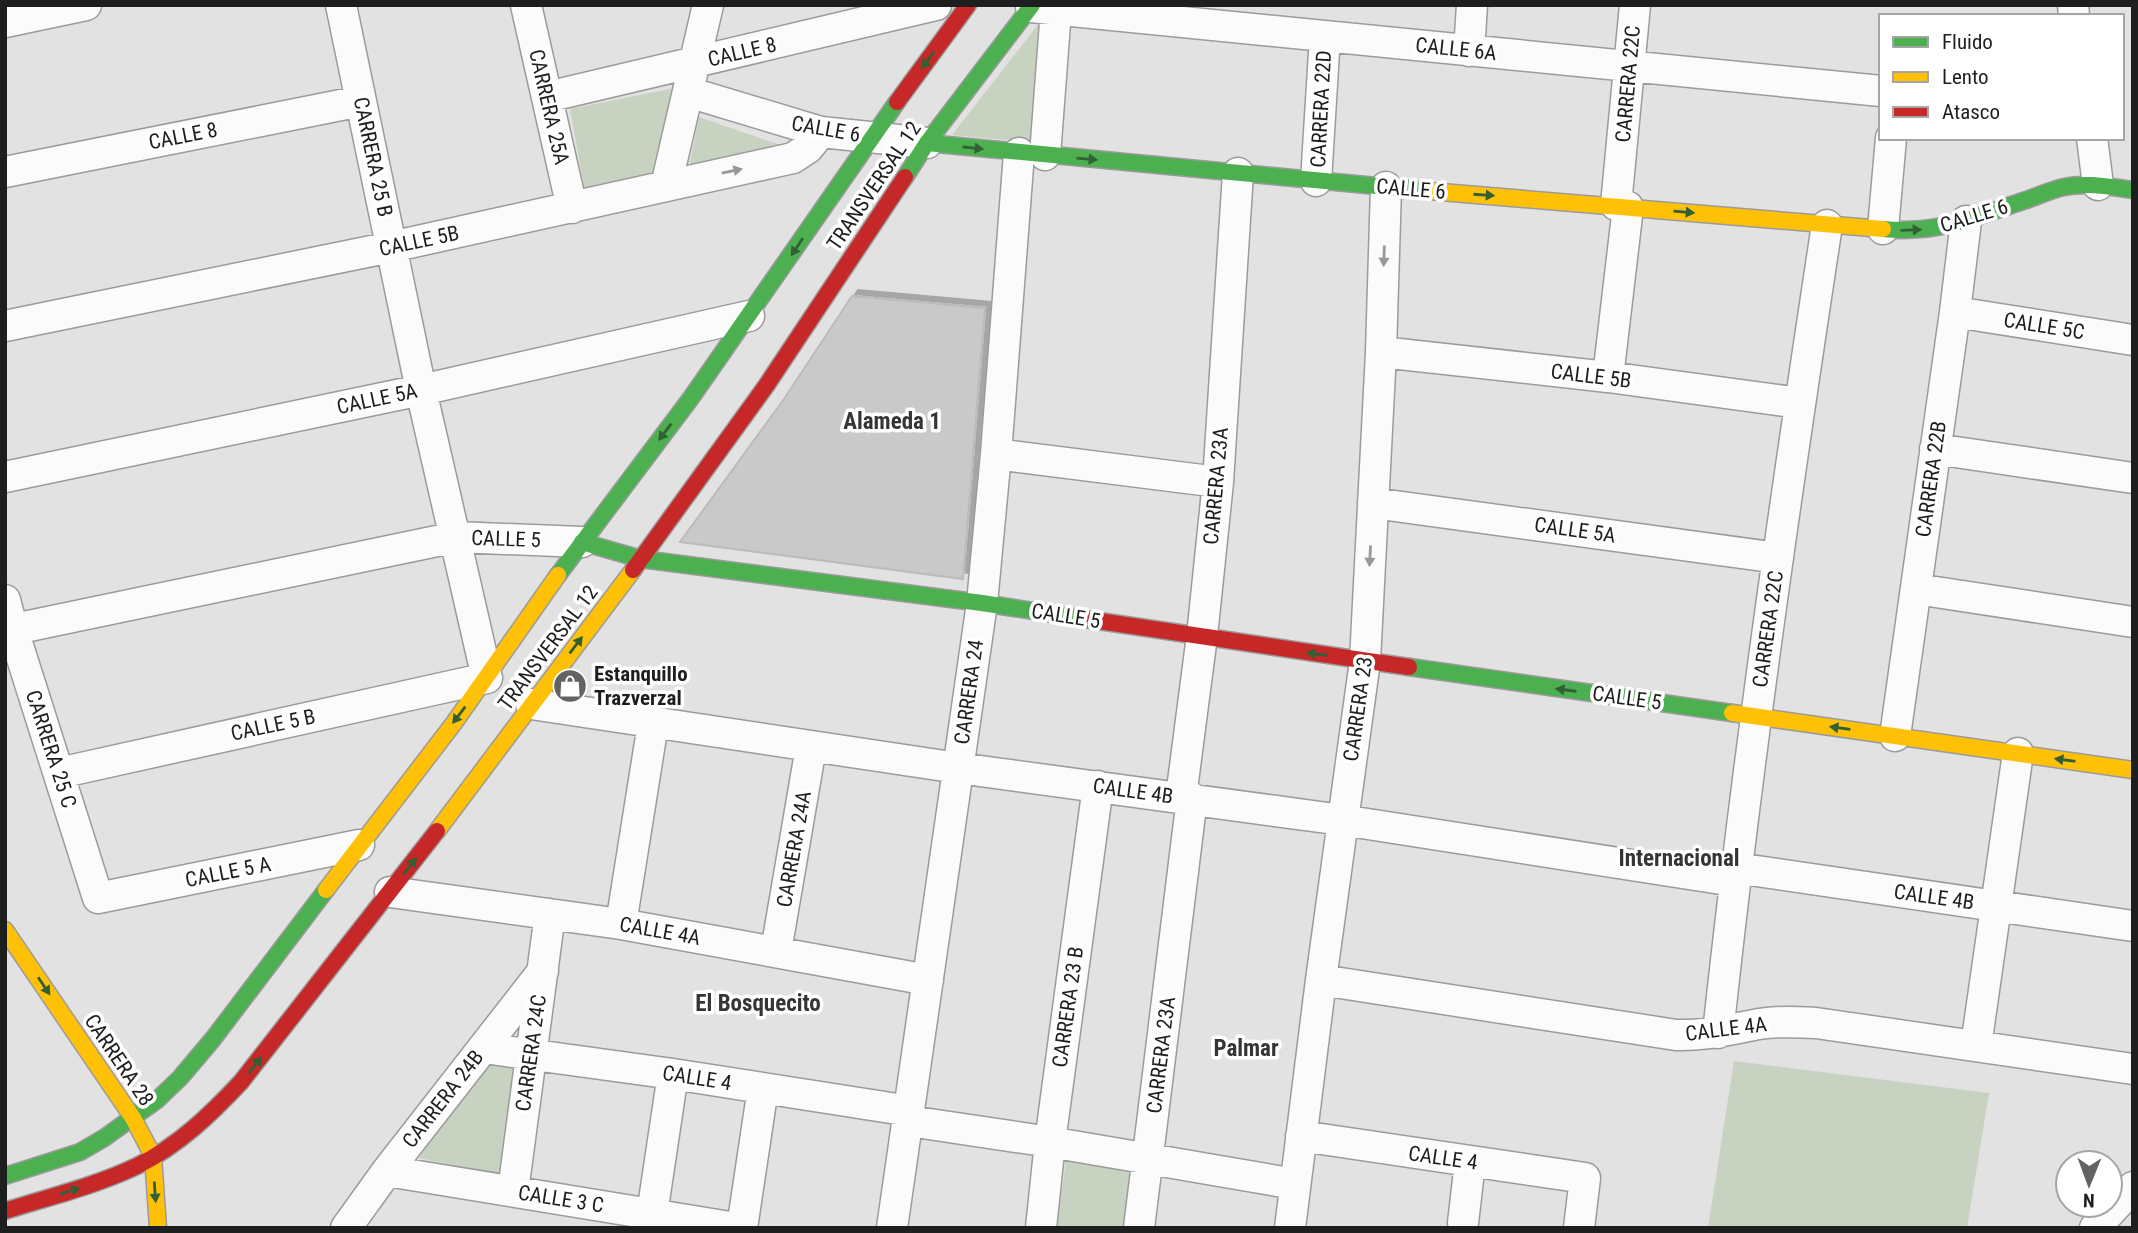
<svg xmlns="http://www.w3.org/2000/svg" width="2138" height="1233" font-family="'Roboto Condensed',sans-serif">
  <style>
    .green { fill: #c8d2c0 }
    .building { fill: #c9c9c9; stroke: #bbbbbc; stroke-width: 2; filter: url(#shadow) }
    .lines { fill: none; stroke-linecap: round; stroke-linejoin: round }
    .street-casing { stroke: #9b9b9c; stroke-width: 33 }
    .fast-casing { stroke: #9b9b9c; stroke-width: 19 }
    .slow-casing { stroke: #9b9b9c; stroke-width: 19 }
    .jam-casing { stroke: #9b9b9c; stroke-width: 19 }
    .street { stroke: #fbfbfb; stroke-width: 30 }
    .fast { stroke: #4caf50; stroke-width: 16 }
    .slow { stroke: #ffc107; stroke-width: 16 }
    .jam { stroke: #c62828; stroke-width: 16 }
    .oneway { fill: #325f34 }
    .oneway2 { fill: #979898 }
    .labels { text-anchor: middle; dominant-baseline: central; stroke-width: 7; stroke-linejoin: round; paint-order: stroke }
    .street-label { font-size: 21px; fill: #1d1e1e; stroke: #fff }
    .poi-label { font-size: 21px; font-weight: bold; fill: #1d1e1e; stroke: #fff; text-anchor: start }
    .neighbourhood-label { font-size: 23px; font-weight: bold; fill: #343536; stroke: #fff }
  </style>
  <defs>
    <filter id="shadow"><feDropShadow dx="6" dy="-6" stdDeviation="0" flood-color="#0004"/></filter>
  </defs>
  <rect width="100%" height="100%" fill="#e2e2e2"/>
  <!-- green -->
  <path class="green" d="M1044,17L1037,143L952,135Z
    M675,88L653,178L585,192L570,109Z
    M699,117L780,145L689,167Z
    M489,1059L520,1063L506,1176L419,1158Z
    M1734,1061L1989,1093L1967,1228H1708Z
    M1066,1160L1133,1168L1125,1228H1057Z"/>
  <!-- building -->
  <path class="building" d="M852,296L985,308L963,579L680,542L784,399Z"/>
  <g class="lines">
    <!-- street casing -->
    <g class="street-casing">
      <path id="street" d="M526,5L572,208
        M2073,5L2074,16
        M1031,7L1881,91
        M5,22L86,5
        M1469,51L1472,5
        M688,92L821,132L927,143
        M547,97L936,5
        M2092,138L2098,185
        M1045,155L1056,10
        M5,172L361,101
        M1316,181L1325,36
        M666,186L708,5
        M1616,205L1635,5
        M1883,229L1891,138
        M1955,312L2133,340
        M5,326L391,247L793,158L808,148L821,132
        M1381,352L1608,377L1800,403
        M1608,377L1628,207
        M1935,449L2133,478
        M996,454L1218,482
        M5,477L421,390L749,316
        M1373,503L1778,558
        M1916,589L2133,622
        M5,600L13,630L98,898L359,845
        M5,631L456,537L582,542
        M531,704L958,768L1342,820L1734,881
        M1895,736L1955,312L1966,221
        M59,773L487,678L421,390L341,5
        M1181,797L1202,636L1218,482L1238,173
        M1736,868L2133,926
        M390,892L621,924L928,980
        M621,924L653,724
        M776,951L811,747
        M1321,980L1676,1035C1705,1036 1731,1029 1759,1024C1778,1021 1797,1022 1816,1023L2133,1069
        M1718,1033C1747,763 1786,494 1827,225
        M1976,1046L2018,753
        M484,1048L673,1074L910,1111
        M909,1121L1050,1142L1295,1184
        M1301,1136L1585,1178L1579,1228
        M387,1171L736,1228
        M513,1191L550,914
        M652,1214L673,1074
        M1463,1223L1470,1162
        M346,1228L387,1171L543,971
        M742,1228L763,1088
        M892,1228L982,603L996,454L1019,153
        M1041,1228L1050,1142L1098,786
        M1139,1228L1192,798
        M1290,1228L1321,980L1365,661L1381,352L1386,187
        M2095,1228L2133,1187"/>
    </g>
    <!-- fast casing -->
    <g class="fast-casing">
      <path id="fast" d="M927,143L1429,191
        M905,177L927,143L1032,5
        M1883,229C1937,234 1973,218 2023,201C2036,197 2050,190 2064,187C2086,182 2110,187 2133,190
        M582,542L641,559L982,603L1092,620
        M558,575L691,398L897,102
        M1409,667L1732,713
        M5,1176L80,1152L104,1138L157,1100L180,1078L213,1039L326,890"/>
    </g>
    <!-- slow casing -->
    <g class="slow-casing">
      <path id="slow" d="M1429,191L1883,229
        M1732,713L2133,770
        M437,831L633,570
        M326,890L454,723L558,575
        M5,930L133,1118L153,1156L158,1228"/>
    </g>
    <!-- jam casing -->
    <g class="jam-casing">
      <path id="jam" d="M897,102L968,5
        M633,570L766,386L905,177
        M1092,620L1409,667
        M5,1211C49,1197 95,1186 137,1166C178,1146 211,1114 241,1082L437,831"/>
    </g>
    <!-- street -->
    <use href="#street" class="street"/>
    <!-- fast -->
    <use href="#fast" class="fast"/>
    <!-- slow -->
    <use href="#slow" class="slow"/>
    <!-- jam -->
    <use href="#jam" class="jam"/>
  </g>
  <!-- one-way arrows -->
  <defs><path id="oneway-solid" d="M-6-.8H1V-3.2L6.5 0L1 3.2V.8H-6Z" transform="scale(1.75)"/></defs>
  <g class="oneway">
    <use href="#oneway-solid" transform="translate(928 60) rotate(126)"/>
    <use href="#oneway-solid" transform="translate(973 148) rotate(6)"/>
    <use href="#oneway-solid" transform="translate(1087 159) rotate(5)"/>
    <use href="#oneway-solid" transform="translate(1484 195) rotate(4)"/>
    <use href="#oneway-solid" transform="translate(1684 212) rotate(5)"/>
    <use href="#oneway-solid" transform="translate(1911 230) rotate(-2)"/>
    <use href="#oneway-solid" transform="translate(797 247) rotate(124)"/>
    <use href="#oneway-solid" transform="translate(665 432) rotate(127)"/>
    <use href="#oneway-solid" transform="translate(576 645) rotate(-53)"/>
    <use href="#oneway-solid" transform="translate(1317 654) rotate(-172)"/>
    <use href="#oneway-solid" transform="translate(1566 690) rotate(-172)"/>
    <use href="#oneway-solid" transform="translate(459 715) rotate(127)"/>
    <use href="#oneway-solid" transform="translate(1840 728) rotate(-172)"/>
    <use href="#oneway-solid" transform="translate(2065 760) rotate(-172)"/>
    <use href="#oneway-solid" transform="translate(410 866) rotate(-52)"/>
    <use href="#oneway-solid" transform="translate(44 986) rotate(56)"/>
    <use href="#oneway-solid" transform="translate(255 1065) rotate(-52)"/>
    <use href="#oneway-solid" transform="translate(70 1191) rotate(-17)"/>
    <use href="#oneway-solid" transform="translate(155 1192) rotate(86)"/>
  </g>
  <g class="oneway2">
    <use href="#oneway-solid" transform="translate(732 171) rotate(-12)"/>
    <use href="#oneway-solid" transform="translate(1384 256) rotate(92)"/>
    <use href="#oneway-solid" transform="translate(1370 556) rotate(93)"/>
  </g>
  <!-- icons -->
  <defs>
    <g id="shop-disc" transform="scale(1.75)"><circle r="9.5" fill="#626363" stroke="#fff"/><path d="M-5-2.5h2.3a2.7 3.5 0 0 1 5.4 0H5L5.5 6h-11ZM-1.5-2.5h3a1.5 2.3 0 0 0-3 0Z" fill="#fff"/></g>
  </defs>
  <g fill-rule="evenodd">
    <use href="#shop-disc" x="570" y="686"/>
  </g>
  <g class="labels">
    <!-- street labels -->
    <g class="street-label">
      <text transform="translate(1456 49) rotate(6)">CALLE 6A</text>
      <text transform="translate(742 52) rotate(-13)">CALLE 8</text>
      <text transform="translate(1628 84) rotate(-85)">CARRERA 22C</text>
      <text transform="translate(549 107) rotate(77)">CARRERA 25A</text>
      <text transform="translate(1321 109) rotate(-87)">CARRERA 22D</text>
      <text transform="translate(826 129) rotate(10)">CALLE 6</text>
      <text transform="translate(183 136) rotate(-11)">CALLE 8</text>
      <text transform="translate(373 157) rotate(78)">CARRERA 25 B</text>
      <text transform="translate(874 186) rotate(-56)">TRANSVERSAL 12</text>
      <text transform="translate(1411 189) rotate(5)">CALLE 6</text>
      <text transform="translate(1974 216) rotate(-17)">CALLE 6</text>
      <text transform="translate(419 241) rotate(-12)">CALLE 5B</text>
      <text transform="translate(2044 326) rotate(9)">CALLE 5C</text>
      <text transform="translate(1591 376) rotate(7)">CALLE 5B</text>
      <text transform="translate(377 399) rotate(-12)">CALLE 5A</text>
      <text transform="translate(1931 479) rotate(-82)">CARRERA 22B</text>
      <text transform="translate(1216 486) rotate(-85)">CARRERA 23A</text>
      <text transform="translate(1575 530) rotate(8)">CALLE 5A</text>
      <text transform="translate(506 539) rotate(2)">CALLE 5</text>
      <text transform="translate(1066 616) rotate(9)">CALLE 5</text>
      <text transform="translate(1768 629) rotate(-82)">CARRERA 22C</text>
      <text transform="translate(548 648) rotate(-53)">TRANSVERSAL 12</text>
      <text transform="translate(969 692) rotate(-82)">CARRERA 24</text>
      <text transform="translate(1627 698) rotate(8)">CALLE 5</text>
      <text transform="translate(1358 709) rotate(-82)">CARRERA 23</text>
      <text transform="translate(273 725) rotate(-12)">CALLE 5 B</text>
      <text transform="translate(51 749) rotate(72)">CARRERA 25 C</text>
      <text transform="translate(1133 791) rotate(8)">CALLE 4B</text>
      <text transform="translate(794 849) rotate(-80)">CARRERA 24A</text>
      <text transform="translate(228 872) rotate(-11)">CALLE 5 A</text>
      <text transform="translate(1934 897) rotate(8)">CALLE 4B</text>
      <text transform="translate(660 931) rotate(10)">CALLE 4A</text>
      <text transform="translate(1068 1007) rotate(-82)">CARRERA 23 B</text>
      <text transform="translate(1726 1029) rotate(-7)">CALLE 4A</text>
      <text transform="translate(531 1053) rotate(-82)">CARRERA 24C</text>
      <text transform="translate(1161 1055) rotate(-83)">CARRERA 23A</text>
      <text transform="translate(119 1060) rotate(56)">CARRERA 28</text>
      <text transform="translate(697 1078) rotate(9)">CALLE 4</text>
      <text transform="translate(443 1099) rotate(-52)">CARRERA 24B</text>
      <text transform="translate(1443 1158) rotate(8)">CALLE 4</text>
      <text transform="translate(561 1199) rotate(9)">CALLE 3 C</text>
    </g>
    <!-- poi labels -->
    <g class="poi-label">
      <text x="594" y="674">Estanquillo<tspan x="594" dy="24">Trazverzal</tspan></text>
    </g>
    <!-- neighbourhood labels -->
    <g class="neighbourhood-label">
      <text x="892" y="421">Alameda 1</text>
      <text x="1679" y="858">Internacional</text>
      <text x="758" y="1003">El Bosquecito</text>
      <text x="1246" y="1048">Palmar</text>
    </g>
  </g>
  <!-- border -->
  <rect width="2138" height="1233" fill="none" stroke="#1d1e1e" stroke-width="14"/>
  <!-- legend -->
  <rect x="1879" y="14" width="245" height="126" fill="#ffffff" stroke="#a5a5a5" stroke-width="2"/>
  <rect x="1893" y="37" width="35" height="10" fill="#4caf50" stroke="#a5a5a5" stroke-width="2"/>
  <text x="1942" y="49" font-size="21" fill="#1d1e1e">Fluido</text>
  <rect x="1893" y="72" width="35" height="10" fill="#ffc107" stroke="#a5a5a5" stroke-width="2"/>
  <text x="1942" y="84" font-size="21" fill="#1d1e1e">Lento</text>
  <rect x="1893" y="107" width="35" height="10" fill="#c62828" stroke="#a5a5a5" stroke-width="2"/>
  <text x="1942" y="119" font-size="21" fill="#1d1e1e">Atasco</text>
  <!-- north arrow -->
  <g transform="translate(2089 1184) rotate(181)"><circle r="33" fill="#ffffff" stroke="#a5a5a5" stroke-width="2"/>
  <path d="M0-5L12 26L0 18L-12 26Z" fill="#626363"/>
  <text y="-10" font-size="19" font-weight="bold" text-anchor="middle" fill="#1d1e1e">N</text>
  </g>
</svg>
